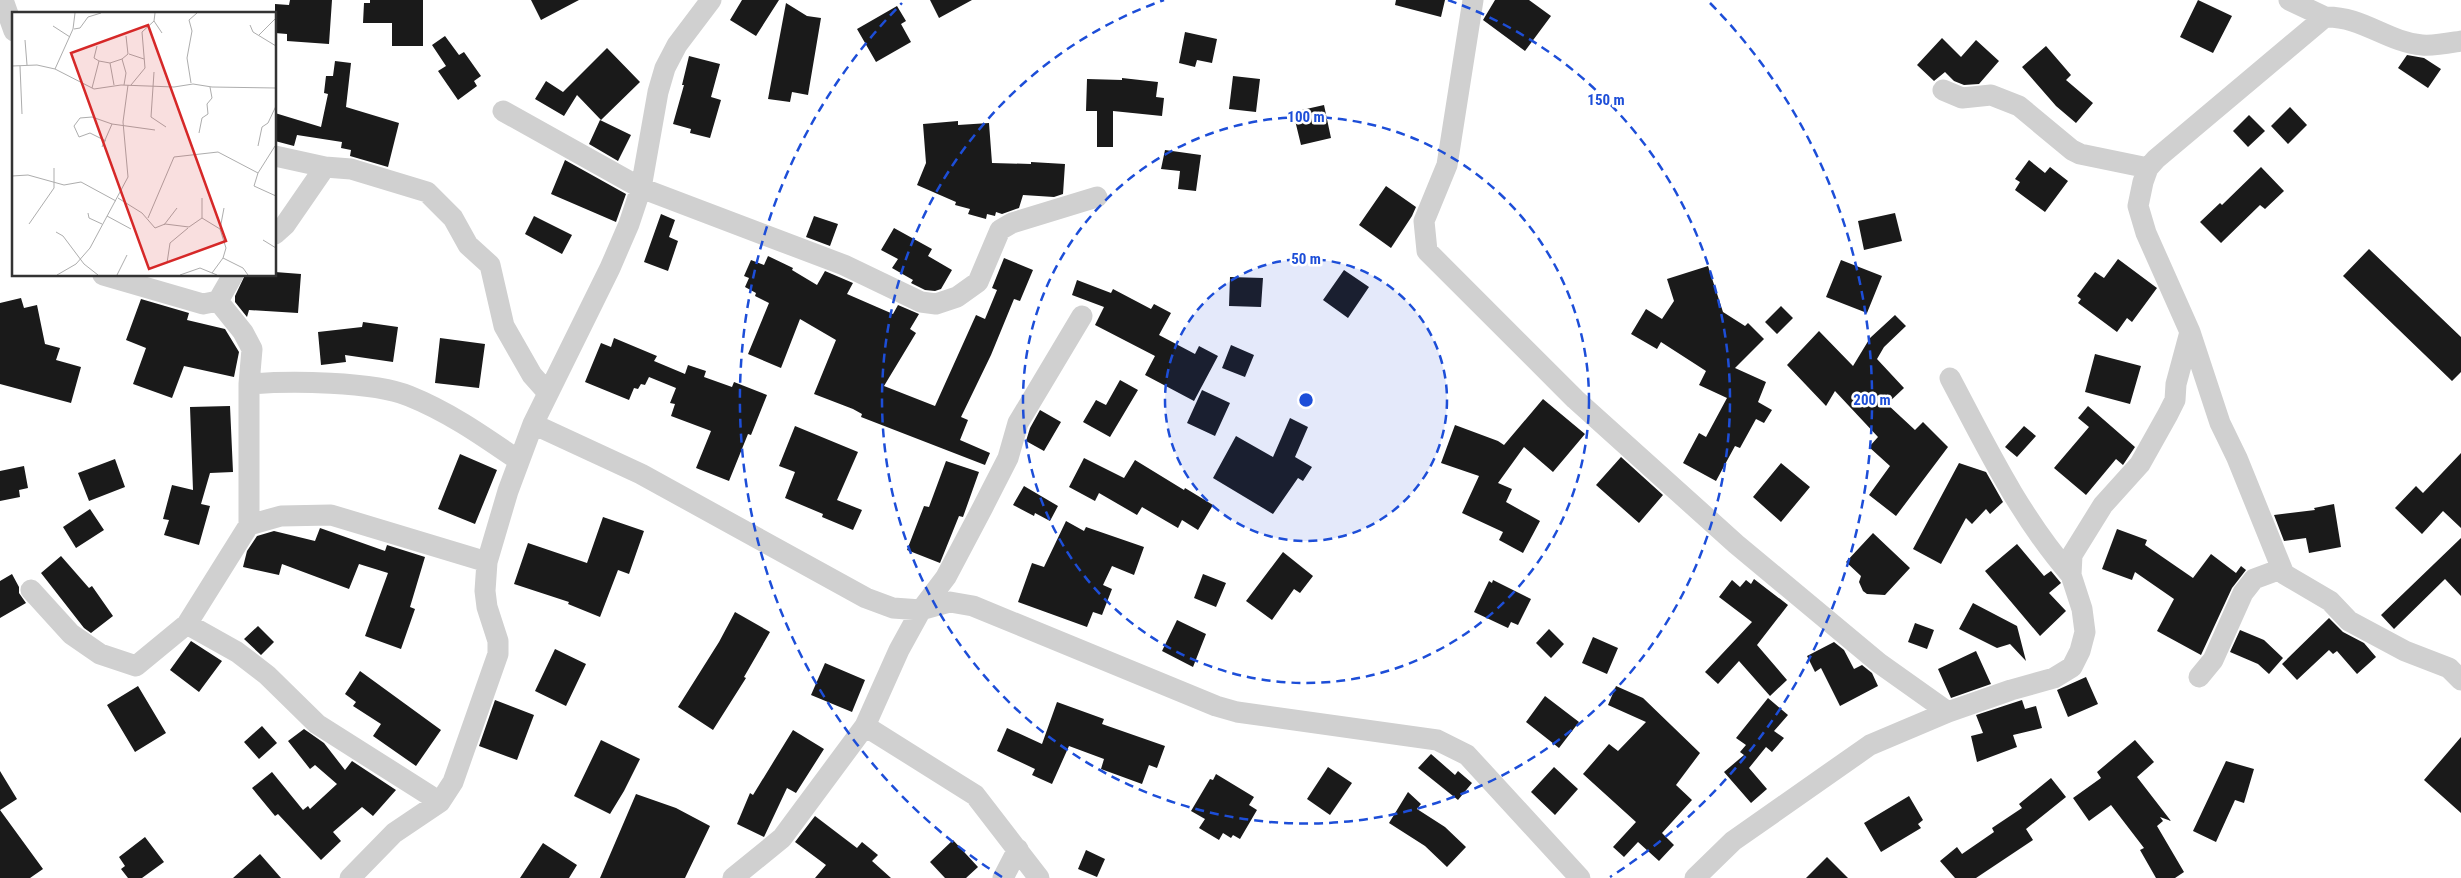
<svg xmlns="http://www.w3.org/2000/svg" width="2461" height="878" font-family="'Roboto Condensed',sans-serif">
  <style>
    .building { fill: #1a1a1a }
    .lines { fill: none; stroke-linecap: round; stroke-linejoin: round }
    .minor { stroke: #d0d0d0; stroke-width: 21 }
    .ring { fill: none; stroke: #1d4ed8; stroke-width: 2.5; stroke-dasharray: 9 6 }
    .inset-road { fill: none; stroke: #adadad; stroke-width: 1 }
    .view { fill: #d62828; fill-opacity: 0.15; stroke: #d62828; stroke-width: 2.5 }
    .inset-edge { fill: none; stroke: #333; stroke-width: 2.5 }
    .centre { fill: #1d4ed8; stroke: #fff; stroke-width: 2.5 }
    .ring-label { font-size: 15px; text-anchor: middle; font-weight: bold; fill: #1d4ed8; stroke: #fff; stroke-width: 5; stroke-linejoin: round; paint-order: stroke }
  </style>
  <rect width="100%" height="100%" fill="#fff"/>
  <!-- building -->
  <path class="building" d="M290,0H332L329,44L287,41V34L275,33V4L289,5Z
    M370,0H423V46H392V23H363L364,3H370Z
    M531,0H579L541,20Z
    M742,0H779L756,36L730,20Z
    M930,0H972L939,18Z
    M1396,0H1445L1441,17L1395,5Z
    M1495,0H1529L1551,16L1525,51L1483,20Z
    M2198,0L2232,16L2213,53L2180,37Z
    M786,3L807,16L821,18L808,95L792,92L790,102L768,99Z
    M897,6L906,21L901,24L911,42L876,62L857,29Z
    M1185,32L1217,39L1212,63L1197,60L1195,67L1179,63Z
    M445,36L459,55L464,52L481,76L474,81L477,86L458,100L438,71L446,66L432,45Z
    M1942,38L1961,57L1976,40L1999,61L1979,84L1964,85L1954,81L1945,72L1934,81L1917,65Z
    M2046,46L2071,75L2066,80L2093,103L2076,123L2056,106L2022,67Z
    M607,48L640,82L601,120L577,95L564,116L535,99L546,81L563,92Z
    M2407,55L2424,58L2441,69L2428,88L2398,68Z
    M689,56L720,64L711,97L721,100L710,138L690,133L691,129L673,124L684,85H682Z
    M335,61L351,63L346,107L399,123L388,167L350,156L351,150L341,148L342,142L297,135L294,146L275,141V113L321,127L328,94L324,93L326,76H333Z
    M1233,76L1260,79L1256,112L1229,109Z
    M1122,78L1158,82L1156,97L1164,98L1162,116L1113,111V147H1097V111H1086L1087,79L1122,80Z
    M1324,105L1331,138L1301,145L1293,112Z
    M2290,107L2307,125L2288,144L2271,126Z
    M2249,115L2265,131L2248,147L2233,131Z
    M600,120L631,135L618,161L589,144Z
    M958,121V125L989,123L992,163L1031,164V162L1065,164L1063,194L1054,197L1023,195L1019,208L1002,214L996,212L995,216L987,214L986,219L968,214L970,209L955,205L956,202L917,185L926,163L923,124Z
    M1165,150L1201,155L1196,191L1178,189L1180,171L1161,169Z
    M565,160L626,194L616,222L551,194Z
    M2029,160L2045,173L2050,167L2068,181L2045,212L2015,190L2020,182L2015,179Z
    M2261,167L2284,191L2265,209L2260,205L2221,243L2200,222L2220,203L2222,205Z
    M1386,186L1416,207L1412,216L1391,248L1359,225Z
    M1895,213L1902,241L1864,250L1858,221Z
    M661,214L675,220L669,237L678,241L668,271L644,262Z
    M534,216L572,235L562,254L525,234Z
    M814,216L838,224L830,246L806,237Z
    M894,228L932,249L928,256L952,270L941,289L935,291L925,290L911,283L913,280L892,268L898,259L881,250Z
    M2369,249L2461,337V372L2452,381L2343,276Z
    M768,256L793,268L792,270L817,285L825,271L853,283L847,294L893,314L898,305L919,314L910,329L916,333L884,386L935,406L976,315L985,319L997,290L992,288L1004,258L1033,270L1020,301L1014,299L991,355L961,417L968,420L960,440L990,453L985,465L861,417L862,414L853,409L814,394L836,340L800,319L781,368L748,354L769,303L755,296L756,293L745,287L749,278L744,276L751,260L764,265Z
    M2118,259L2157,288L2132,322L2127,318L2117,332L2078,303L2081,299L2077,296L2095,272L2104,278Z
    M1841,260L1882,276L1867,313L1826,297Z
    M1708,266L1723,312L1745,326L1748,323L1764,339L1735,368L1766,382L1758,402L1772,410L1764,423L1756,419L1740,448L1735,446L1716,481L1683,463L1699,433L1706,437L1727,398L1699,385L1706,371L1661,342L1657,349L1631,334L1646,309L1662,319L1674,301L1667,279Z
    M1344,270L1369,287L1348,318L1323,300Z
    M275,272L301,274L298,313L249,310L247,317L235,302V296L245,275H275Z
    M1230,277L1263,278L1261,307L1229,306Z
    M1077,280L1111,293L1113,289L1151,309L1154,304L1171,313L1159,335L1195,354L1199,346L1218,356L1194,401L1145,375L1155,356L1095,325L1104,307L1072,295Z
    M21,298L24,308L37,305L45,344L60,348L56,360L81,367L71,403L0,384V303Z
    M141,299L189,313L187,320L225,329L239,352L234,377L184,366L172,398L133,384L146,348L126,340Z
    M1781,306L1793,318L1777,334L1765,322Z
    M1895,315L1906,326L1884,347L1877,359L1904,388L1887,404L1915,430L1923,422L1948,447L1896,516L1869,495L1890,466L1869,447L1878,437L1835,391L1826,406L1787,365L1819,331L1853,366L1870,338Z
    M363,322L398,327L393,362L345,355L346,362L321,365L318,332L362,327Z
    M440,338L485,344L479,388L435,383Z
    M614,338L657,356L654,361L685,374L688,365L706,371L704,377L732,387L734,382L767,395L751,435L748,434L729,481L696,468L711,431L671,416L675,404L670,403L676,388L649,377L645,385L641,384L638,389L634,388L629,400L585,382L601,343L611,347Z
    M1231,345L1254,355L1245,377L1222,368Z
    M2095,354L2141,366L2130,404L2085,392Z
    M1120,380L1138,390L1110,437L1083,422L1096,400L1106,405Z
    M1202,390L1230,403L1215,436L1187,423Z
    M1543,399L1585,434L1553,472L1524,447L1498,483L1512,489L1506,502L1540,521L1523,553L1499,540L1503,532L1462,513L1479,476L1441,463L1455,425L1498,441L1504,445Z
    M230,406L233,472L210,473L201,504L210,506L199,545L164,535L169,520L163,519L172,485L193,490L190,407Z
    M2088,406L2135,447L2123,465L2116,459L2086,495L2054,468L2089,427L2078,418Z
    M1040,410L1061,422L1044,451L1026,441L1030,428Z
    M1290,418L1308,427L1295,457L1312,467L1303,481L1298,478L1273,514L1213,478L1236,436L1273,457Z
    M795,426L858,452L837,500L862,510L853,530L822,517L823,514L785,498L795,472L779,466Z
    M2024,426L2036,436L2017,457L2005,447Z
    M2461,453V528L2443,511L2422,534L2395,508L2416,486L2423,493Z
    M460,454L497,470L475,524L438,509Z
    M1621,457L1663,495L1639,523L1596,485Z
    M1084,458L1124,478L1135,460L1184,490L1185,488L1213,505L1198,530L1182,520L1178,528L1142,507L1137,515L1099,493L1095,501L1069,487Z
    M115,459L125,487L89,501L78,473Z
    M946,461L979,472L963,517L959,516L940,563L907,550L924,506L929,507Z
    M1781,463L1810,487L1781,522L1753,497Z
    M1959,463L1986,472L2003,502L1990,514L1986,509L1972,524L1966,518L1941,564L1913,549Z
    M24,466L28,488L19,490L20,497L0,501V471Z
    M1024,486L1058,506L1050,521L1035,513L1034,516L1013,505Z
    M2334,504L2341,547L2309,553L2306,538L2284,541L2274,515L2315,510L2314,508Z
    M90,509L104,530L76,548L63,527Z
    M603,517L644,531L629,574L618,570L600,617L568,604L569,602L514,584L528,543L587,563Z
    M1066,521L1084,531L1086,527L1144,547L1134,575L1112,566L1103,585L1112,589L1102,615L1093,612L1087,627L1018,602L1032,563L1044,567Z
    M320,528L385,551L387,545L425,557L410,607L415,609L401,649L365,636L388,573L359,564L349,589L282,564L279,575L243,567L247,551L257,536L274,531L315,541Z
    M2117,529L2147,540L2145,545L2193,578L2211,554L2236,573L2241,566L2246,570L2232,588L2201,655L2157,631L2174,599L2135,572L2132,580L2102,569Z
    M1873,533L1910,568L1885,595L1867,594L1863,591L1859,582L1861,576L1846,562Z
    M2461,538V596L2445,579L2394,629L2381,615Z
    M2017,544L2044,576L2051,571L2061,583L2049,593L2066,611L2040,636L1985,571Z
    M1283,552L1313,576L1300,593L1294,589L1272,620L1246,601Z
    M61,556L89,588L92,586L113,616L91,633L84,628L41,573Z
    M12,574L19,587V593L26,603L0,618V581Z
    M1203,574L1226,583L1216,607L1194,598Z
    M1754,579L1788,605L1757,645L1787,680L1770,696L1739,661L1718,684L1705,672L1752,622L1719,597L1732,580L1740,587L1746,580L1751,584Z
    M1493,580L1531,599L1518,625L1511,622L1508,628L1474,612L1489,581L1492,583Z
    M1973,603L2017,626L2026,661L2010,644L1997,648L1959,629Z
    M735,612L770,632L744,677L746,678L713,730L678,707L719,642Z
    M2329,618L2343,632L2364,643L2376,657L2357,674L2337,651L2333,654L2329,650L2297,680L2282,664Z
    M1177,620L1206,634L1193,667L1162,651Z
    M1915,623L1934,630L1927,649L1908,642Z
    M258,626L274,642L261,655L244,639Z
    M1549,629L1564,644L1551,658L1536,643Z
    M2240,630L2264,640L2283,658L2269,674L2258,664L2230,652Z
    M1593,637L1618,648L1607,674L1582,663Z
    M191,641L222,661L199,692L170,670Z
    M1834,642L1844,650L1854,669L1862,665L1872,673L1878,686L1840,706L1821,668L1815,672L1807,656Z
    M555,649L586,664L566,706L535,691Z
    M1976,651L1991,684L1951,698L1938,669Z
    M825,663L865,680L852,712L811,695Z
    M360,671L441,730L416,766L373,736L381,724L353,706L356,702L345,694Z
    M2086,677L2098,704L2068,717L2057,690Z
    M138,686L166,733L135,752L107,705Z
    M1616,686L1643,698L1700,753L1676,785L1692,800L1662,833L1674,845L1659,861L1638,842L1624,857L1613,847L1636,822L1583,774L1609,744L1618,751L1646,722L1608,705Z
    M1545,696L1579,722L1559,748L1526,722Z
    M1768,698L1788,715L1774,731L1784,738L1772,752L1766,747L1749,768L1767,789L1751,803L1724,772L1744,755L1740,752L1746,745L1736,738Z
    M495,700L534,715L517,760L479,746Z
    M2022,700L2025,709L2036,706L2042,728L2013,735L2017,747L1977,762L1971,736L1983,733L1976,715Z
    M1057,702L1104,719L1102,724L1165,746L1157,768L1149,765L1142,784L1101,769L1104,759L1069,746L1052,784L1032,775L1035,769L997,751L1007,728L1042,744Z
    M262,726L277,743L259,759L244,742Z
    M304,729L324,743L345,770L352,761L396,790L373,816L362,807L333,832L341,841L321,860L278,814L275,816L252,788L272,772L303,810L308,806L310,809L337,784L315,765L310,769L288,741Z
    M793,730L824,749L796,793L787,788L764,837L737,824L750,793L753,795Z
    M2461,737V813L2424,780Z
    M601,740L640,759L624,791L610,814L574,796Z
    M2135,740L2154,762L2137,777L2171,821L2160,817L2163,821L2157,826L2184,872L2175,878H2156L2140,850L2144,848L2111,805L2089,821L2073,798L2101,778L2097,772Z
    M1431,754L1455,775L1458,771L1472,783L1458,800L1418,768Z
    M2226,761L2254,769L2244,803L2235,800L2216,842L2193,831Z
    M1328,767L1352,783L1330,815L1307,799Z
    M1554,767L1578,789L1555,815L1531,792Z
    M0,771L17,799L0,810Z
    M1216,774L1254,797L1249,805L1257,810L1240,839L1233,835L1231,838L1223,833L1219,840L1199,828L1205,819L1191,811L1210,779L1213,780Z
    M2051,778L2066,797L2026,829L2033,840L1976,878H1955L1940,861L1957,847L1962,854L1994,832L1992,828L2022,808L2019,804Z
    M1408,792L1421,804L1417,809L1445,827L1466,847L1447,867L1425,846L1389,823Z
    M636,794L676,808L710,826L685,878H600Z
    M1909,796L1923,820L1918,824L1921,828L1881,852L1864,823Z
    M0,810L43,869L30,878H0Z
    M815,816L857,848L862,842L878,855L872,861L891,878H815L826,865L795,842Z
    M145,837L164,862L142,878H128L121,869L125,866L119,857Z
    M953,840L978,867L966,878H945L930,862Z
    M543,843L577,865L569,878H520Z
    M1086,850L1105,859L1097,877L1078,869Z
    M260,854L281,878H233Z
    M1827,857L1848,878H1806Z"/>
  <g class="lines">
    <!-- minor -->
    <path class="minor" d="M3,0L14,31
      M1473,0L1447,165L1424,221L1427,251L1575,399L1736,544L1879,663L1948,712
      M2289,0L2325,17
      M1943,90L1962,98L1991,95L2019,106L2072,150L2080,154L2148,168
      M503,111L641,188L844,265L921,302L936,304L957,297L978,282L1000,230L1012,223L1097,197
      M275,156L325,167L351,169L427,192L453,218L468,245L490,265L504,326L532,375L548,393
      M275,234L285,225L325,167
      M103,275L203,304L218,301L233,275
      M218,301L243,332L252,349L249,384C289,381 373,381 409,396C449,412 483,436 518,460
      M2190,332L2220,423L2237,458L2284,574L2330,601L2349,621L2405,651L2449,668L2461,680
      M1950,378C1986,446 2020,517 2071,575
      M533,424L641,474L866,598L893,608L921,610L950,602L973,606L1216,706L1237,712L1437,740L1467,755L1580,878
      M249,525L281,516L331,515L487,562
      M31,590L71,634L100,654L136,666L187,624L249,525V384
      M187,624L237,652L267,675L317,724L440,802
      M2199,677L2213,660L2243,593L2254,579L2281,569
      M865,726L975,795L1039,878
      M350,878L394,833L440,802L453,782L498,654V641L487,607L485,591L487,562L508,491L533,424L610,268L629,224L641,188L658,92L665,68L677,45L711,0
      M733,878L782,838L865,726L899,650L921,610L946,577L983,507L1008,458L1018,423L1082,316
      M1003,878L1018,849
      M1695,878L1733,841L1870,745L1948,712L2011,690L2054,678L2072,667L2080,651L2085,632L2082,609L2071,575L2072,555L2103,505L2140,464L2168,414L2175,400L2176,384L2190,332L2146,233L2138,206L2143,182L2148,168L2156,159L2325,17C2362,16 2387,42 2422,45C2435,46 2449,43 2461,41"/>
  </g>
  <!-- distance rings -->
  <circle cx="1306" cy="400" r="141" fill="#1d4ed8" fill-opacity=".12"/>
  <g class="ring">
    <circle cx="1306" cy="400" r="141"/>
    <circle cx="1306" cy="400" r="283"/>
    <path d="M1448 0A424 424 0 1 1 1164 0"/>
    <path d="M1002 877A566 566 0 0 1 902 3M1710 3A566 566 0 0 1 1610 877"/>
  </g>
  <!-- overview -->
  <g transform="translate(12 12)">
    <rect width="264" height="264" fill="#fff"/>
    <path class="inset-road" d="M143,1L142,9L150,21M238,13L241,20L264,34M41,14L58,25M62,17L68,16L76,5L89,1M247,23L264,6M114,24L116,42M13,28L15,53M85,34L82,46L87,49L98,51L110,47M117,42L132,47M98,51L102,73M0,54L25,53L43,57L82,77L109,73L162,75L181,72L200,75L264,76M8,54L10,102M43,57L61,17L63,1M142,60L139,105L154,115M179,71L175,46L180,19L177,8L185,1M112,73L114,61L110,47L116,42M119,73L133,56L130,20L142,9M80,76L87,49M187,121L190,106L196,102L195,92L200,86L198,75M94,129L78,121L67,125L62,114L68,106L80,105L100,112L143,118M246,134L250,115L256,111L264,94M263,134L246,161L242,174L264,184M90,135L100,112M0,164L16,163L52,173L69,170L104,189M106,186L130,201L143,216L153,212L177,215L190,206L208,217L214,236L211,246L200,261M76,201L77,206L90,212M95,204L119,217M136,206L162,145L206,140L246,161M190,206V186M17,212L42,176V156M152,213L165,196M208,217L212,196M44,220L51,224L72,252L86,263M251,228L264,236M211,246L231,256L236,263M155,251L158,231L176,216M45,263L64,252L78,236L116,165L111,110L116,73M105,263L115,243M168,263L188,256L205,263"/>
    <path class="view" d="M136,13L214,229L137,257L59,41Z"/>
    <rect width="264" height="264" class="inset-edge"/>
  </g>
  <circle cx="1306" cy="400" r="8" class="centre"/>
  <g class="ring-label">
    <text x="1606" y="105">150 m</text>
    <text x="1306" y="122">100 m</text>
    <text x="1306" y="264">50 m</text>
    <text x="1872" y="405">200 m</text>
  </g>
</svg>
